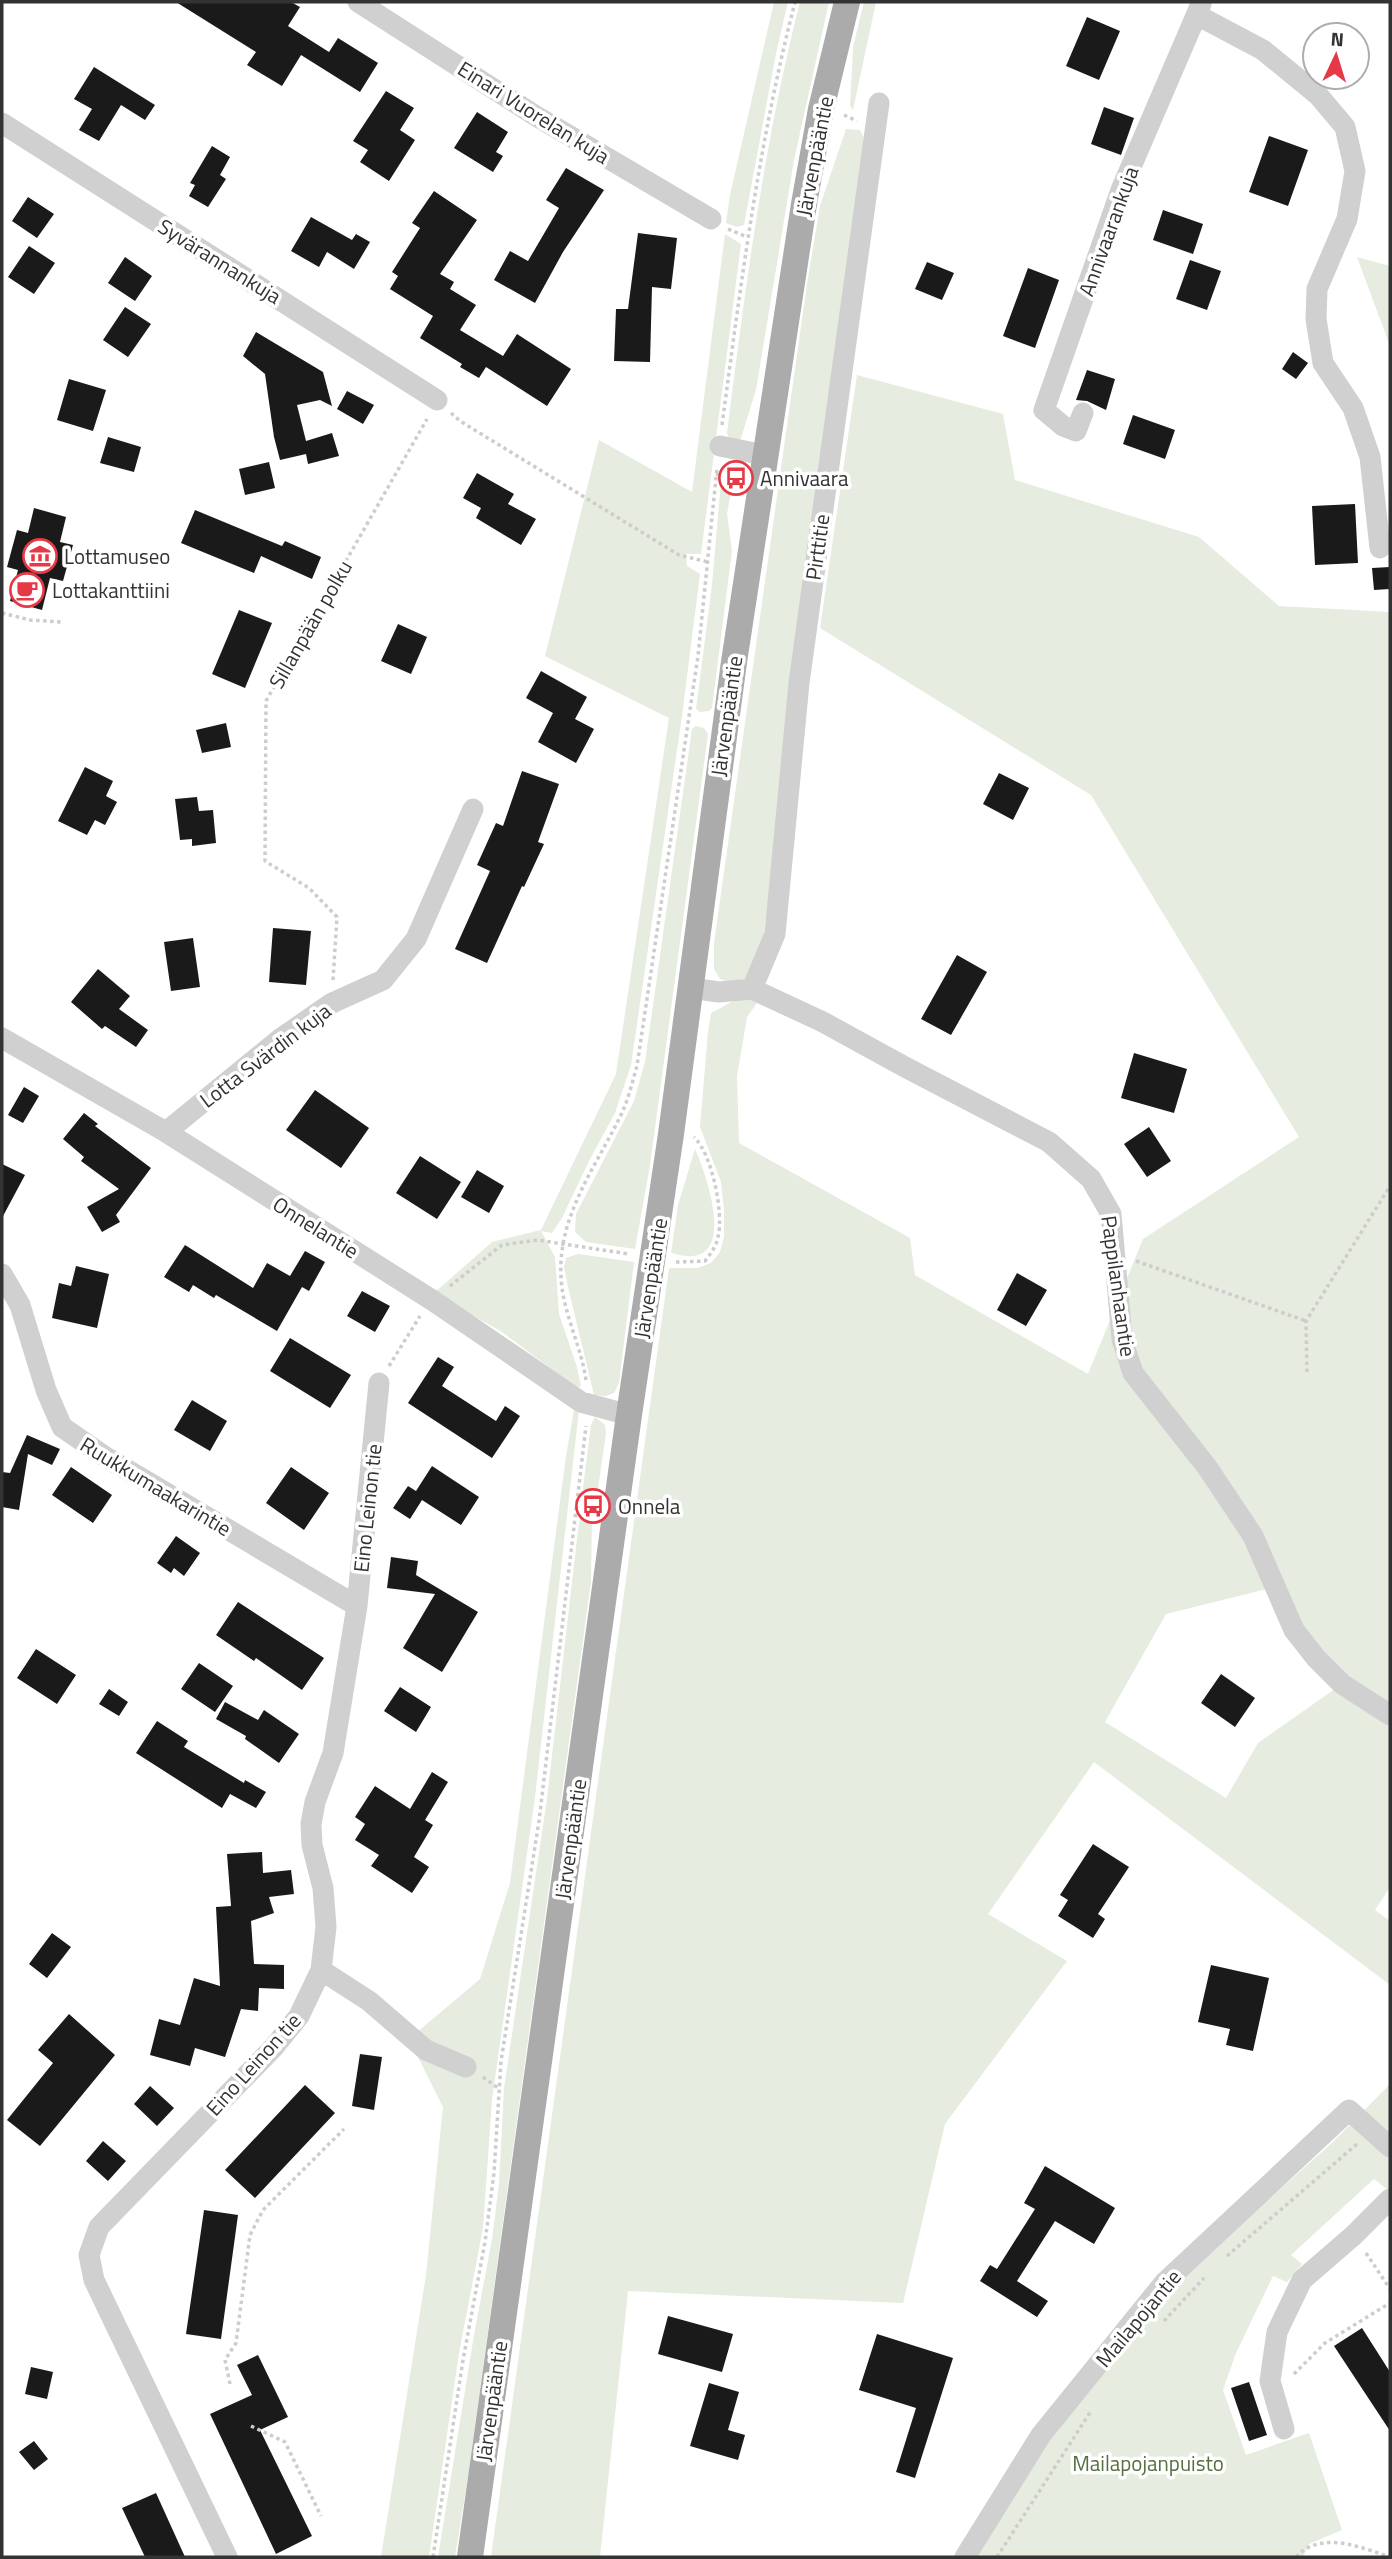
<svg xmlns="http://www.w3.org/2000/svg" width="1392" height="2559" font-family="'Titillium Web',sans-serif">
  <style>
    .green { fill: #e6ecdf; fill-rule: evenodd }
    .building { fill: #1a1a1a }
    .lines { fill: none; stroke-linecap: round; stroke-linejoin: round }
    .path { stroke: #cdcdcd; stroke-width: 3.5; stroke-dasharray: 3.5 3.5; stroke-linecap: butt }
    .minor { stroke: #d0d0d0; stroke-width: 21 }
    .major { stroke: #ababab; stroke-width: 26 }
    .labels { text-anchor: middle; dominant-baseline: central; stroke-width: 7; stroke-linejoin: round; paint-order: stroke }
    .street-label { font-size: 21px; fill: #333; stroke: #fff }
    .poi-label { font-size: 21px; fill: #333; stroke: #fff; text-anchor: start }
    .park-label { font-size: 21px; fill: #56703f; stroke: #fff }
  </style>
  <rect width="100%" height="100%" fill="#fff"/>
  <!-- green -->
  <path class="green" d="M774,2H788L776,53L744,225L737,227L726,223L730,195Z
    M800,2H829L794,160L756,390L740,441L729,438L727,433C745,289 764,143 800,2Z
    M864,2H876L853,110L850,106L853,47Z
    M846,129L860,130L867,144L762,950L749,978L732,983L720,979L714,969V943L807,284L820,206Z
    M725,234L741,244L701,554H686L687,566L700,574L682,716L631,1065L615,1113L589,1161L562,1218L552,1233L541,1231L555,1257L559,1314L577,1367L581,1386L577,1388L502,1332L434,1293L492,1242L541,1230L616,1074L669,718L545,656L599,440L692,492Z
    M1357,257L1390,266V346Z
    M857,375L1003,414L1015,480L1199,537L1279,606L1390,612V1887L1375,1910L1390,1921V1985L1094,1762L988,1914L1067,1961L945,2124L903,2303L628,2291L600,2557H491L669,1268H698L711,1263L720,1252L724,1237V1210L721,1182L700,1127L708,1032L711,1013L737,999L759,1000L747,1017L737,1076L739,1143L910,1238L915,1275L1088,1374L1143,1239L1299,1137L1091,795L820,628ZM1275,1587L1342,1684L1258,1743L1226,1798L1105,1722L1166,1614Z
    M721,481L726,482L732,486L727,514L732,551L712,708L709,711L700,712L696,709L712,585Z
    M696,726L704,728L708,734L650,1165L635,1249L586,1242L575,1232L576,1214L634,1101L645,1062L692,729Z
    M695,1149C705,1171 734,1252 693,1256C686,1257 677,1254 671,1253L678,1205Z
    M578,1254L634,1262L619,1383L614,1393L606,1396L594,1395L568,1287L564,1267L566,1258Z
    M575,1404L579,1410L535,1797L492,2100L483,2228L459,2353L429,2557H381L426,2275L443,2107L409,2039L480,1979L510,1883L566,1456Z
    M595,1417L605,1425L606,1433L597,1495L591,1499L585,1496L583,1488L591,1425Z
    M586,1508L592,1511L591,1582L467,2483L455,2557H438L474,2335L492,2239L499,2184L504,2088L547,1799L578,1530L581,1511Z
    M1390,2084V2187L1388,2190L1374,2179L1291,2255L1302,2264L1287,2282L1273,2276L1236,2353L1223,2390L1246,2455L1309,2433L1342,2530L1309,2544L1303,2557H975L1077,2398L1168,2289L1333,2142Z"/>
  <!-- building -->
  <path class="building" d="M176,2H291L300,7L288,26L329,52L338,38L378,63L360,92L301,55L282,86L247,65L256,52Z
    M1087,17L1120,31L1099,80L1066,66Z
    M94,67L155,105L145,120L121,105L99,141L79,130L92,109L74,99Z
    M386,91L414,108L400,130L415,140L389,181L360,162L368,150L353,141Z
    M1104,107L1134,118L1121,155L1091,144Z
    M477,112L508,132L496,152L503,156L493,172L454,148Z
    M1269,136L1308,150L1288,206L1249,192Z
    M212,146L230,157L220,175L226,179L208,207L189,196L195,185L190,183Z
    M566,168L604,190L563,252L535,303L494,280L510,251L528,261L559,208L546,200Z
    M434,191L477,220L440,274L454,282L450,289L476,305L460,330L503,356L517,334L571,369L547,406L486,367L479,378L460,367L462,364L420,338L433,316L390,289L398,276L392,272L420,228L412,223Z
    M28,197L54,214L37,238L12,221Z
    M1163,210L1203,224L1193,254L1153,240Z
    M311,217L352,240L356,234L370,242L354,269L327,252L319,267L291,251Z
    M638,233L677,238L671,289L652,287L650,362L614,361L616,309H628Z
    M29,246L55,263L34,294L8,277Z
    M125,257L152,276L135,301L108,283Z
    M1190,260L1221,271L1207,310L1176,299Z
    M927,262L954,273L942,300L915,289Z
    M1028,268L1059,280L1035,348L1003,336Z
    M125,307L151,324L128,357L103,340Z
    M256,332L323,372L332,406L320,400L297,405L306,441L332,433L339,456L308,464L306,454L280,460L274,437L265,374L243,356Z
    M1293,352L1308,363L1296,379L1282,369Z
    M1087,370L1115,379L1106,410L1087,401L1076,400Z
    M69,379L106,390L93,431L57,420Z
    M347,391L374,405L363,424L337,409Z
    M1133,415L1175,430L1165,459L1123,444Z
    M108,437L141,447L134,472L100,463Z
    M269,462L275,488L245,495L239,469Z
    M477,473L514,494L508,504L536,519L521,545L476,518L481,508L463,498Z
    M1355,504L1358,563L1315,565L1312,506Z
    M34,508L66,517L60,542L73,545L63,581L50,578L42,610L10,601L18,570L7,567L17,530L28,533Z
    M195,510L282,546L285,541L321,557L312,579L261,556L254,573L181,543Z
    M1390,567V589L1374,590L1372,568Z
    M239,610L272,623L245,688L212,674Z
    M398,624L427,637L411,674L381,661Z
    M541,671L587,697L575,719L594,729L576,763L538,742L553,713L526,698Z
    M226,723L231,747L202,753L196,730Z
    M85,767L113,781L106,796L117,802L105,825L95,820L87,835L58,821Z
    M522,771L559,784L538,842L544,844L524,887L522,886L487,963L455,949L490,871L477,865L496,823L503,826Z
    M999,773L1029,788L1013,820L983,804Z
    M197,797L199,811L213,810L216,843L192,846V839L180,840L175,799Z
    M273,928L311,931L306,985L269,982Z
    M193,938L200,987L171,991L164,942Z
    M957,955L987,972L951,1035L921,1019Z
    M98,969L130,996L119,1009L148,1030L136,1047L105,1026L102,1029L71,1002Z
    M1134,1053L1187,1069L1174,1113L1121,1098Z
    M24,1087L39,1096L23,1123L8,1115Z
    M315,1090L369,1128L341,1168L286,1130Z
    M84,1113L98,1124L95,1126L151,1168L116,1215L120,1222L102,1232L87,1207L119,1189L81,1161L84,1157L63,1139Z
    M1149,1127L1171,1161L1147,1177L1124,1144Z
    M420,1156L461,1182L437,1219L396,1193Z
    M2,1164L25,1175L2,1218Z
    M477,1170L504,1186L489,1213L461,1197Z
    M185,1245L253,1288L267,1263L290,1276L305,1251L325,1262L309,1291L302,1287L277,1331L216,1295L214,1298L193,1285L189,1292L164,1277Z
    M76,1266L109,1274L97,1328L52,1318L59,1283L71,1286Z
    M1017,1273L1047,1290L1026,1326L997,1310Z
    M362,1291L390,1306L375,1332L347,1316Z
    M290,1338L351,1375L330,1408L270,1371Z
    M438,1357L454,1367L442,1386L496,1421L505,1406L520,1416L492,1458L408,1403Z
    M192,1400L227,1421L210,1451L174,1430Z
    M27,1435L60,1449L52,1465L28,1454L19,1510L2,1507V1472L10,1473Z
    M432,1466L479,1497L461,1525L422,1500L410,1519L393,1508L408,1486L416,1491Z
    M71,1467L112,1495L93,1523L52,1495Z
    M291,1467L329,1493L304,1530L266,1503Z
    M176,1536L200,1553L184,1576L174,1568L171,1573L157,1563Z
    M391,1557L418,1561L416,1575L478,1612L442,1672L403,1648L435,1594L387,1588Z
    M238,1602L324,1658L302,1690L256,1658L254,1661L216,1635Z
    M36,1649L76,1675L57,1704L17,1678Z
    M199,1663L233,1686L215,1712L181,1689Z
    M1221,1674L1255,1698L1235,1727L1201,1703Z
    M400,1687L431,1707L416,1732L384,1711Z
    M109,1689L128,1702L119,1716L99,1704Z
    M225,1702L258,1720L264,1710L299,1734L279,1763L245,1739L246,1736L216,1719Z
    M157,1721L188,1741L184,1747L244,1783L245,1780L266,1792L256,1808L230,1794L222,1808L136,1753Z
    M432,1772L448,1782L425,1820L433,1825L414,1857L429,1867L412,1893L371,1866L379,1855L355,1840L365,1824L355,1817L375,1786L410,1809Z
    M1093,1844L1129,1867L1098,1914L1105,1919L1093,1938L1058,1916L1068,1900L1060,1895Z
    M262,1852L263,1873L291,1870L294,1894L269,1897L274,1913L251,1921L254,1964L284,1965V1989L259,1988L258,2011L241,2009L225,2057L195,2048L190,2066L150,2055L159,2019L180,2025L194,1978L220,1986L216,1907L231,1906L227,1854Z
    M52,1933L71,1947L47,1978L29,1964Z
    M1211,1965L1269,1978L1253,2051L1226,2045L1230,2029L1198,2022Z
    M69,2014L115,2055L40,2146L7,2120L53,2063L38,2050Z
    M360,2054L382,2057L374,2110L352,2106Z
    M305,2085L335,2113L255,2198L225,2170Z
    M150,2086L174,2108L157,2126L134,2104Z
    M103,2141L126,2161L108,2181L86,2161Z
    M1045,2166L1115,2208L1094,2244L1055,2221L1017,2281L1048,2301L1037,2317L980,2281L990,2265L997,2269L1035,2209L1024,2203Z
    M204,2210L238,2215L221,2339L186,2334Z
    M668,2316L733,2334L722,2372L658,2354Z
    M1362,2328L1390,2372V2431L1334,2346Z
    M877,2334L953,2358L915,2478L896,2472L916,2408L859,2390Z
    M258,2355L288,2417L260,2430L312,2536L276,2554L210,2414L252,2395L237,2365Z
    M31,2367L53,2372L47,2399L25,2394Z
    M1249,2382L1267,2435L1249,2441L1231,2388Z
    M709,2383L739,2392L728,2430L745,2435L738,2460L690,2446Z
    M34,2441L48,2459L34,2470L19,2452Z
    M156,2493L185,2557H145L122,2508Z"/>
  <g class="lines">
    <!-- path -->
    <path class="path" d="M844,115L857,121
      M728,229L747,237
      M451,413L460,421L679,555L708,562
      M722,425C741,283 759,141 795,2
      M716,474L736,478
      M2,613L30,620L61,622
      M333,980L337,917L309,888L265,861L266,701L427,419
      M1136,1261L1306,1321
      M676,1262L705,1261C711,1253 716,1247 718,1237C724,1213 712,1154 694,1137
      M450,1286L502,1245L537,1240L629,1254
      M389,1366L420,1316
      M1307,1372L1306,1321L1390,1186
      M586,1380C581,1345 562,1311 561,1276C558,1216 595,1168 620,1117C628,1101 632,1083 637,1066L698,656L717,468
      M577,1503L593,1506
      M483,2077L498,2088
      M1366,2253L1390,2289
      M1227,2256L1357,2144
      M1164,2321L1204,2278
      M1294,2374L1325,2343L1390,2303
      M230,2384L225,2360L236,2343L250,2235L263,2210L344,2129
      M251,2426L285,2442L321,2516
      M433,2557L463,2360L485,2242L494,2173L501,2061L539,1821L586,1426
      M997,2557L1091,2411
      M1296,2557C1321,2530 1360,2547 1390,2557"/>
    <!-- minor -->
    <path class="minor" d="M358,2L536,116L711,219
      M1197,15L1263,50L1318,95L1345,127L1355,171L1347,219L1317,289L1316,319L1323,363L1353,408L1370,457L1380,548
      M2,123L437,400
      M1083,413L1076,431L1063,426L1044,410L1121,190L1201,4
      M720,446L764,455
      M690,988L719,992L752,989L823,1022L905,1067L1049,1142L1091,1179L1111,1214L1122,1339L1133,1373L1207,1467L1253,1536L1294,1630L1316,1658L1342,1684L1390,1715
      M752,989L775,934L799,683L879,103
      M2,1038L166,1132L432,1300L581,1402L629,1415
      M166,1132L280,1039L332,1003L383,980L416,939L473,809
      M2,1274L20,1305L46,1390L62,1427L104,1456L357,1606
      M321,1970L369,2001L426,2050L466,2067
      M1284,2429L1270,2381L1277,2332L1302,2280L1354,2235L1390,2199
      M227,2557L94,2280L89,2255L99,2227L274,2047L299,2016L321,1970L326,1927L323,1888L312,1845L311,1824L315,1802L333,1753L357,1606L379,1383
      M965,2557L1041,2435L1164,2283L1349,2110L1390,2147"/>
    <!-- major -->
    <path class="major" d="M470,2557L629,1415L671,1134L734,662L804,204L821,109L847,2"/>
  </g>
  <!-- icons -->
  <defs>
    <g id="bus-ring" transform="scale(1.75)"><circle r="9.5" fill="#fff" stroke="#e63946" stroke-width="1.5"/><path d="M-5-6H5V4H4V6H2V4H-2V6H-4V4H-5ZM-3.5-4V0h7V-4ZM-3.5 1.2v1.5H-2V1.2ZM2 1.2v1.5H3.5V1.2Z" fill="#e63946"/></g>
    <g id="museum-ring" transform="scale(1.75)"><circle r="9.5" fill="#fff" stroke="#e63946" stroke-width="1.5"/><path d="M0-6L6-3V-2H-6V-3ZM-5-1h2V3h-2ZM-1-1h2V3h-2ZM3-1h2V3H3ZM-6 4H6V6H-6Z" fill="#e63946"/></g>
    <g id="cafe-ring" transform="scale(1.75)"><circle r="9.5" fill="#fff" stroke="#e63946" stroke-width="1.5"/><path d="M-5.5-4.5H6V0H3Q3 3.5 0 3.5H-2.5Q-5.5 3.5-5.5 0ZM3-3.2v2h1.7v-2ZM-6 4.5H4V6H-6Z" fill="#e63946"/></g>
  </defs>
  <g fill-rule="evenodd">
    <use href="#bus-ring" x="736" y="478"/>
    <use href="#museum-ring" x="40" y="556"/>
    <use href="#cafe-ring" x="27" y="590"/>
    <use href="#bus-ring" x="593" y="1506"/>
  </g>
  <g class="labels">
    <!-- street labels -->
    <g class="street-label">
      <text transform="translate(534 112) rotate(32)">Einari Vuorelan kuja</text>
      <text transform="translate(814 156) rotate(-79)">Järvenpääntie</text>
      <text transform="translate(1108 231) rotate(-70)">Annivaarankuja</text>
      <text transform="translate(220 261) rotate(32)">Syvärannankuja</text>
      <text transform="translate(817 547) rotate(-82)">Pirttitie</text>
      <text transform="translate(310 624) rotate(-60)">Sillanpään polku</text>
      <text transform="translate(726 716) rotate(-82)">Järvenpääntie</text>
      <text transform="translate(265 1055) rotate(-37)">Lotta Svärdin kuja</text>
      <text transform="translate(316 1227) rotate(32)">Onnelantie</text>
      <text transform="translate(650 1278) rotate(-81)">Järvenpääntie</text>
      <text transform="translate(1119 1286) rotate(82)">Pappilanhaantie</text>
      <text transform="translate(156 1486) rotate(31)">Ruukkumaakarintie</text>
      <text transform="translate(367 1508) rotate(-84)">Eino Leinon tie</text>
      <text transform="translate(570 1839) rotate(-82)">Järvenpääntie</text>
      <text transform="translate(253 2064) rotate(-48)">Eino Leinon tie</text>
      <text transform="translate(1138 2318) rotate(-50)">Mailapojantie</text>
      <text transform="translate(491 2401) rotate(-82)">Järvenpääntie</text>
    </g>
    <!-- poi labels -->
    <g class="poi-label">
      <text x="760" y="478">Annivaara</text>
      <text x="64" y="556">Lottamuseo</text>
      <text x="52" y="590">Lottakanttiini</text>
      <text x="618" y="1506">Onnela</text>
    </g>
    <!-- park labels -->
    <g class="park-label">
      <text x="1148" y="2463">Mailapojanpuisto</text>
    </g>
  </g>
  <!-- border -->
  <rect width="1392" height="2559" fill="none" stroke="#333333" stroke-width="7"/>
  <!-- north arrow -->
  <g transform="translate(1336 56) rotate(4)"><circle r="33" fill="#ffffff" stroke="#adadad" stroke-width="2"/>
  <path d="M0-5L12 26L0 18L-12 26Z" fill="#e63946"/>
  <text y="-10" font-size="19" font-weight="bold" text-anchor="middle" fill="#333333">N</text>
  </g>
</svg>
